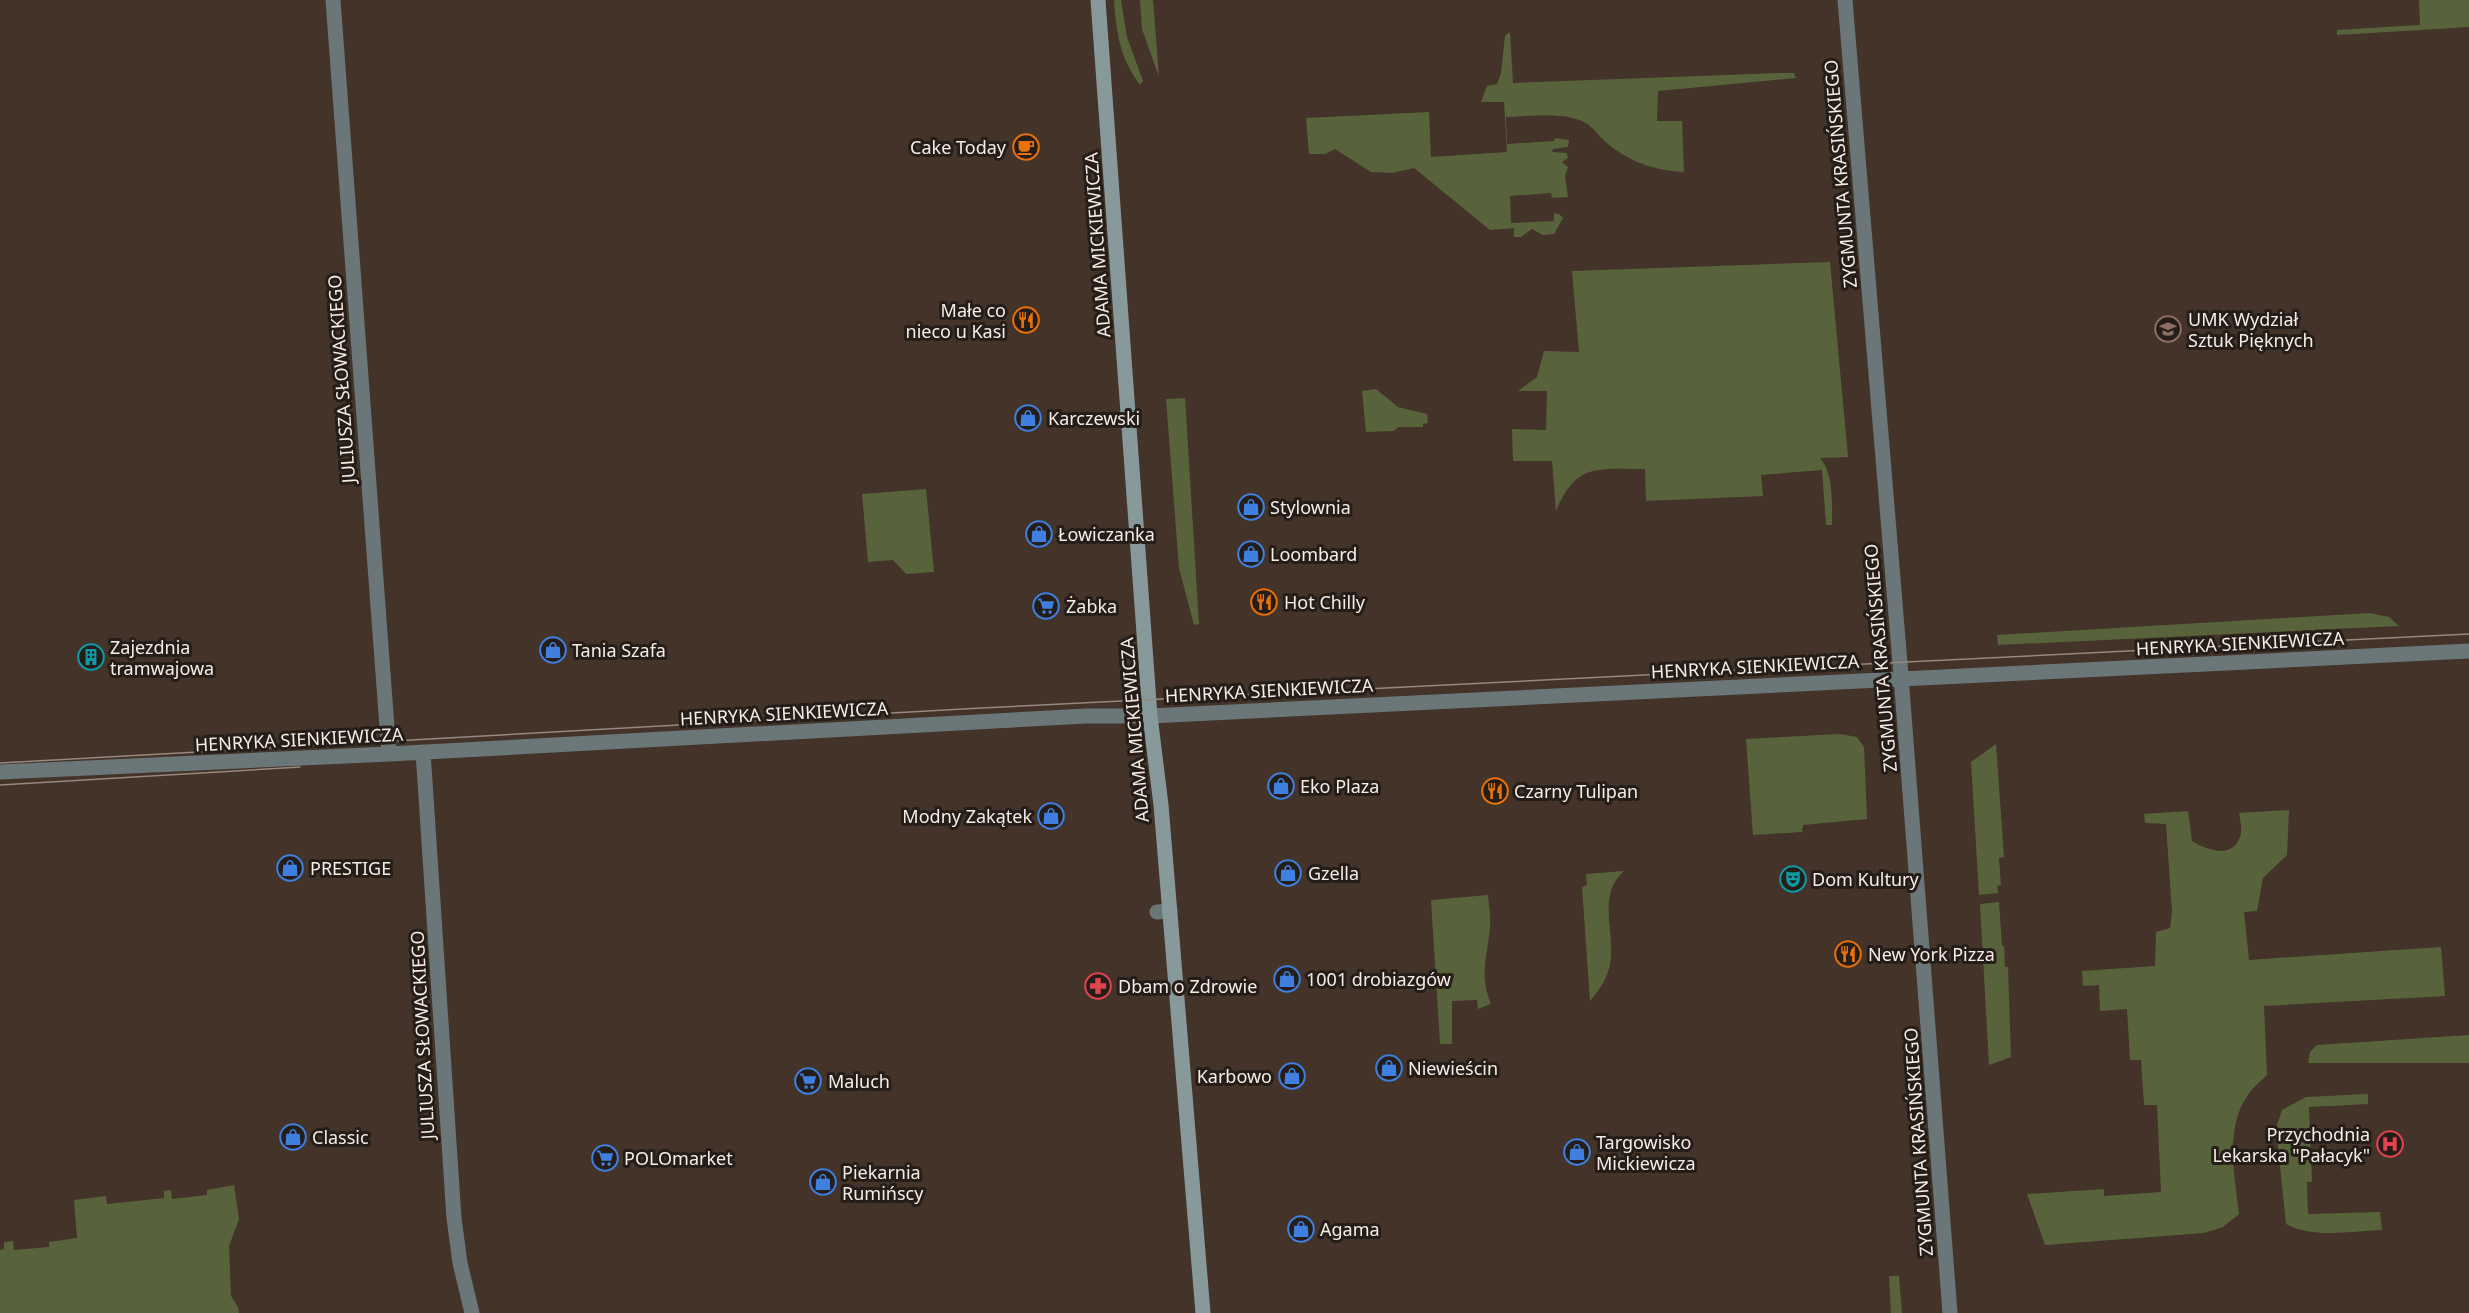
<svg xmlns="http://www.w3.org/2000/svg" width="2469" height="1313" font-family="'Noto Sans',sans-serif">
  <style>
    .green { fill: #58633b }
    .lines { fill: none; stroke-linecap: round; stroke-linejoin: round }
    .lane { stroke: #6b7678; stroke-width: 15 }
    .street { stroke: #6b7678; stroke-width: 15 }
    .secondary { stroke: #88999c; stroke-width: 15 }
    .tram { stroke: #978980; stroke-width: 1.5 }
    .labels { text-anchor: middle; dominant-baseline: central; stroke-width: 6; stroke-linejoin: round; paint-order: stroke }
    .poi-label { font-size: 18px; fill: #f7ece5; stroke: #241d18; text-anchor: start }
    .street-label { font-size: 18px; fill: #f7ece5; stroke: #241d18 }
  </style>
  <rect width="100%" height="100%" fill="#433329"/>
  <!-- green -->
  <path class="green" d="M1114,0H1121L1127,37L1143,81L1140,85C1120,58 1116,32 1114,0Z
    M1140,0H1153L1159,77L1142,29Z
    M2419,0H2469V27L2337,35V30L2420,25Z
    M1510,32L1513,83L1782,73H1794L1796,78L1658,91L1657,121H1682L1684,172C1654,170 1632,163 1608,144C1600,138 1593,126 1584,122C1563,112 1528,116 1506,117L1507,144L1554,141L1555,138L1569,140L1568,147L1553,149L1552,152L1567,153L1568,158L1562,162L1568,167L1565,176L1568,197L1552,198L1551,193L1510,196L1511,223L1554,221V213L1559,214L1563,218L1554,234L1543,235L1532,229L1521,237H1514V228L1490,230L1414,168L1392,173L1371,172L1335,149L1325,154H1309L1306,118L1429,112L1431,157L1507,152L1504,102H1481L1487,86L1497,84L1501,73L1505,36Z
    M1830,262L1848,457L1820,458C1834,474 1832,505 1832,525H1826L1822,470L1761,475L1763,496L1646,501L1645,469C1599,469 1576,462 1556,511L1552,461H1513L1512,429L1546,430L1547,391H1518L1537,377L1544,351L1579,352L1572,271Z
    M1376,389L1398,407L1427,414L1428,423L1423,424V427H1398L1394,431L1366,432L1362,391Z
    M1185,398L1199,624L1194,625L1179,568L1166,399Z
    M926,489L934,572L906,574L893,560L868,562L862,494Z
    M2369,613L2389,617L2399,626L1998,645L1997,635Z
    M1840,734L1857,737L1864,747L1867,819L1803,825L1802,832L1753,835L1746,739Z
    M1996,744L2004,857L1999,858L2001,885L1997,886L1998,893L1979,895L1971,762Z
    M2289,810L2287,855L2263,878L2257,911L2244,912L2249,960L2441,947L2445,996L2264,1006L2267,1075C2261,1081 2253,1087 2248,1095C2224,1128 2235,1177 2239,1214L2223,1227L2204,1233L2045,1245L2027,1194L2104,1189V1196L2161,1192L2157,1105H2144L2141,1060H2130L2127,1009L2100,1011L2099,985L2083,986L2082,971L2155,966L2156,932L2170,928L2172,912L2166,824L2145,823L2144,814L2188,811L2192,841C2207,850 2235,861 2241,833C2242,828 2240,819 2239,813Z
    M1624,871C1596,896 1616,932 1610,964C1607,979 1600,989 1590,1001L1582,887L1587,885L1586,874Z
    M1488,895C1489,906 1491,918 1490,928C1487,958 1479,975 1491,1004L1478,1009L1477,1000L1452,1001V1044H1440L1431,900Z
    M1999,902L2002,946H2004L2005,967H2008L2011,1057L1989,1065L1980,904Z
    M2469,1035V1063H2308L2310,1052L2317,1045Z
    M2368,1094V1104L2309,1107L2312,1182H2307L2308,1214L2380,1212L2382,1230C2351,1231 2314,1239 2286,1224L2276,1128L2282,1110L2306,1097Z
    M234,1185L239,1219L229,1246L231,1296L238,1307L239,1313H0V1250L4,1249V1242L13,1241L14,1250L49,1247V1242L77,1238L74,1200L106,1196L107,1204L164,1198V1191L171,1190L172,1199L207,1195V1190Z
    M1889,1276H1899L1902,1313H1891Z"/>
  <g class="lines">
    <!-- lane -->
    <path class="lane" d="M1157,912L1170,911"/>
    <!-- street -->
    <path class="street" d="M333,0L389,754
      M1845,0L1900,663L1950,1313
      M423,752L454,1218L460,1263L472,1313
      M0,772L389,754L1086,716H1150L2469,651"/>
    <!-- secondary -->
    <path class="secondary" d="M1098,0L1150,716L1161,805L1203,1313"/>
    <!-- tram -->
    <path class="tram" d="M0,763L981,708L2469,634
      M0,785L300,767"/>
  </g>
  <!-- icons -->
  <defs>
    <g id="cafe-ring" transform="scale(1.35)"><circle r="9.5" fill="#241d18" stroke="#e8710a" stroke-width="1.5"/><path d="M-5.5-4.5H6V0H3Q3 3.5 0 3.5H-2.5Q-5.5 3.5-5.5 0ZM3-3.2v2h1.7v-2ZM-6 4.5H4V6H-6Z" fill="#e8710a"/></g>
    <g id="restaurant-ring" transform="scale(1.35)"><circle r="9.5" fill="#241d18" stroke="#e8710a" stroke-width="1.5"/><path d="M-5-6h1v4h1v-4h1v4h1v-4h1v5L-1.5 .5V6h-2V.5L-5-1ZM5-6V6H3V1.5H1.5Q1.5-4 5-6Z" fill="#e8710a"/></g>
    <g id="university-ring" transform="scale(1.35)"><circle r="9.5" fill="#241d18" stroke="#8d6e63" stroke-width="1.5"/><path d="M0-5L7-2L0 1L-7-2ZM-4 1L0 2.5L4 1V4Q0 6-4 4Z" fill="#8d6e63"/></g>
    <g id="shop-ring" transform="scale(1.35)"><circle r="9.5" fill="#241d18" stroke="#3f7fe0" stroke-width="1.5"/><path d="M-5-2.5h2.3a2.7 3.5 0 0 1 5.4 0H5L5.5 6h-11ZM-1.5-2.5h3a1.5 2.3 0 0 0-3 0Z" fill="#3f7fe0"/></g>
    <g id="supermarket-ring" transform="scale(1.35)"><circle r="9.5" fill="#241d18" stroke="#3f7fe0" stroke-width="1.5"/><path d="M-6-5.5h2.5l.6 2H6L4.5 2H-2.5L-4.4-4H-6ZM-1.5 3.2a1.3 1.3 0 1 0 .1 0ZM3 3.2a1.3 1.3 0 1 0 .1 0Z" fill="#3f7fe0"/></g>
    <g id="building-ring" transform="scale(1.35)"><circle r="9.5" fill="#241d18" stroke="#0f9aa8" stroke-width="1.5"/><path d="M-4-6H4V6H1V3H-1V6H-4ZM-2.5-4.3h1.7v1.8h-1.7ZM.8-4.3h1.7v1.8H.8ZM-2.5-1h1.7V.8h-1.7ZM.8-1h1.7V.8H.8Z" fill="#0f9aa8"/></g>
    <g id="theatre-ring" transform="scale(1.35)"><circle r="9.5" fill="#241d18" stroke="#0f9aa8" stroke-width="1.5"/><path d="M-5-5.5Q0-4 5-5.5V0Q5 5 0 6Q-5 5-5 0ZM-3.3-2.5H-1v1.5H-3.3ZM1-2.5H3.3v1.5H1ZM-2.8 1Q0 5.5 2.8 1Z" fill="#0f9aa8"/></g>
    <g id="pharmacy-ring" transform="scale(1.35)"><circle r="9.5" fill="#241d18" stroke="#e0444e" stroke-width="1.5"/><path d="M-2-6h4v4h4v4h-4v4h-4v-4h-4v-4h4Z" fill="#e0444e"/></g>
    <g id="hospital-ring" transform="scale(1.35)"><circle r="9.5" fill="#241d18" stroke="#e0444e" stroke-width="1.5"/><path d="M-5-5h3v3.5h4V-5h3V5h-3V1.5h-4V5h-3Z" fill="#e0444e"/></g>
  </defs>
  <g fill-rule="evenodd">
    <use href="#cafe-ring" x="1026" y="147"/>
    <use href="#restaurant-ring" x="1026" y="320"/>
    <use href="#university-ring" x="2168" y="329"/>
    <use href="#shop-ring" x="1028" y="418"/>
    <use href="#shop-ring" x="1251" y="507"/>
    <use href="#shop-ring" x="1039" y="534"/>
    <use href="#shop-ring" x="1251" y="554"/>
    <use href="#restaurant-ring" x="1264" y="602"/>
    <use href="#supermarket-ring" x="1046" y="606"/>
    <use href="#shop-ring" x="553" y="650"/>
    <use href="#building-ring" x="91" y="657"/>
    <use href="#shop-ring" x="1281" y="786"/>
    <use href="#restaurant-ring" x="1495" y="791"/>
    <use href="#shop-ring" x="1051" y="816"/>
    <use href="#shop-ring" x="290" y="868"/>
    <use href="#shop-ring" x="1288" y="873"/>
    <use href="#theatre-ring" x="1793" y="879"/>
    <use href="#restaurant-ring" x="1848" y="954"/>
    <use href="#shop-ring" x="1287" y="979"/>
    <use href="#pharmacy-ring" x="1098" y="986"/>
    <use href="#shop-ring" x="1389" y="1068"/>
    <use href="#shop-ring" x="1292" y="1076"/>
    <use href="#supermarket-ring" x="808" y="1081"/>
    <use href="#shop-ring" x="293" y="1137"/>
    <use href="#hospital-ring" x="2390" y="1144"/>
    <use href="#shop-ring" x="1577" y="1152"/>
    <use href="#supermarket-ring" x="605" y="1158"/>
    <use href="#shop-ring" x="823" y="1182"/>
    <use href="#shop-ring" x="1301" y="1229"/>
  </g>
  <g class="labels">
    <!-- poi labels -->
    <g class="poi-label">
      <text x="1006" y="147" text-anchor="end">Cake Today</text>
      <text x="1006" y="310" text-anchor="end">Małe co<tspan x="1006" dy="21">nieco u Kasi</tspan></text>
      <text x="2188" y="319">UMK Wydział<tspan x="2188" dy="21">Sztuk Pięknych</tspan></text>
      <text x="1048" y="418">Karczewski</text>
      <text x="1270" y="507">Stylownia</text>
      <text x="1058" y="534">Łowiczanka</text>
      <text x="1270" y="554">Loombard</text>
      <text x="1284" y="602">Hot Chilly</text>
      <text x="1066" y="606">Żabka</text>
      <text x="110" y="647">Zajezdnia<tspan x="110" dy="21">tramwajowa</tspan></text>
      <text x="572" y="650">Tania Szafa</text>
      <text x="1300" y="786">Eko Plaza</text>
      <text x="1514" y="791">Czarny Tulipan</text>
      <text x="1032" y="816" text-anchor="end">Modny Zakątek</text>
      <text x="310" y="868">PRESTIGE</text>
      <text x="1308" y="873">Gzella</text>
      <text x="1812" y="879">Dom Kultury</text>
      <text x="1868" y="954">New York Pizza</text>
      <text x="1306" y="979">1001 drobiazgów</text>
      <text x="1118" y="986">Dbam o Zdrowie</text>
      <text x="1408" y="1068">Niewieścin</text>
      <text x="1272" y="1076" text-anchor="end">Karbowo</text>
      <text x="828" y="1081">Maluch</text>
      <text x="2370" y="1134" text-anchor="end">Przychodnia<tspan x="2370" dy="21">Lekarska "Pałacyk"</tspan></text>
      <text x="312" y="1137">Classic</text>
      <text x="1596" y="1142">Targowisko<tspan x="1596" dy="21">Mickiewicza</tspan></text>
      <text x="624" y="1158">POLOmarket</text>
      <text x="842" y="1172">Piekarnia<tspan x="842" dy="21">Rumińscy</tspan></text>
      <text x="1320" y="1229">Agama</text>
    </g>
    <!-- street labels -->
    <g class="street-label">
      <text transform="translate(1840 174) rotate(-95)">ZYGMUNTA KRASIŃSKIEGO</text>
      <text transform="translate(1097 245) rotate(-94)">ADAMA MICKIEWICZA</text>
      <text transform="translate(341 379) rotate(-94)">JULIUSZA SŁOWACKIEGO</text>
      <text transform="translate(2240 643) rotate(-3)">HENRYKA SIENKIEWICZA</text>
      <text transform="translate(1880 658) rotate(-95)">ZYGMUNTA KRASIŃSKIEGO</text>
      <text transform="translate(1755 666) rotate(-3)">HENRYKA SIENKIEWICZA</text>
      <text transform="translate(1269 690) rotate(-3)">HENRYKA SIENKIEWICZA</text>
      <text transform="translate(784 713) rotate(-3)">HENRYKA SIENKIEWICZA</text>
      <text transform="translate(1134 730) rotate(-95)">ADAMA MICKIEWICZA</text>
      <text transform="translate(299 739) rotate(-3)">HENRYKA SIENKIEWICZA</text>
      <text transform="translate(422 1035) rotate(-93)">JULIUSZA SŁOWACKIEGO</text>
      <text transform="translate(1918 1142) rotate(-94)">ZYGMUNTA KRASIŃSKIEGO</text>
    </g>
  </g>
</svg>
